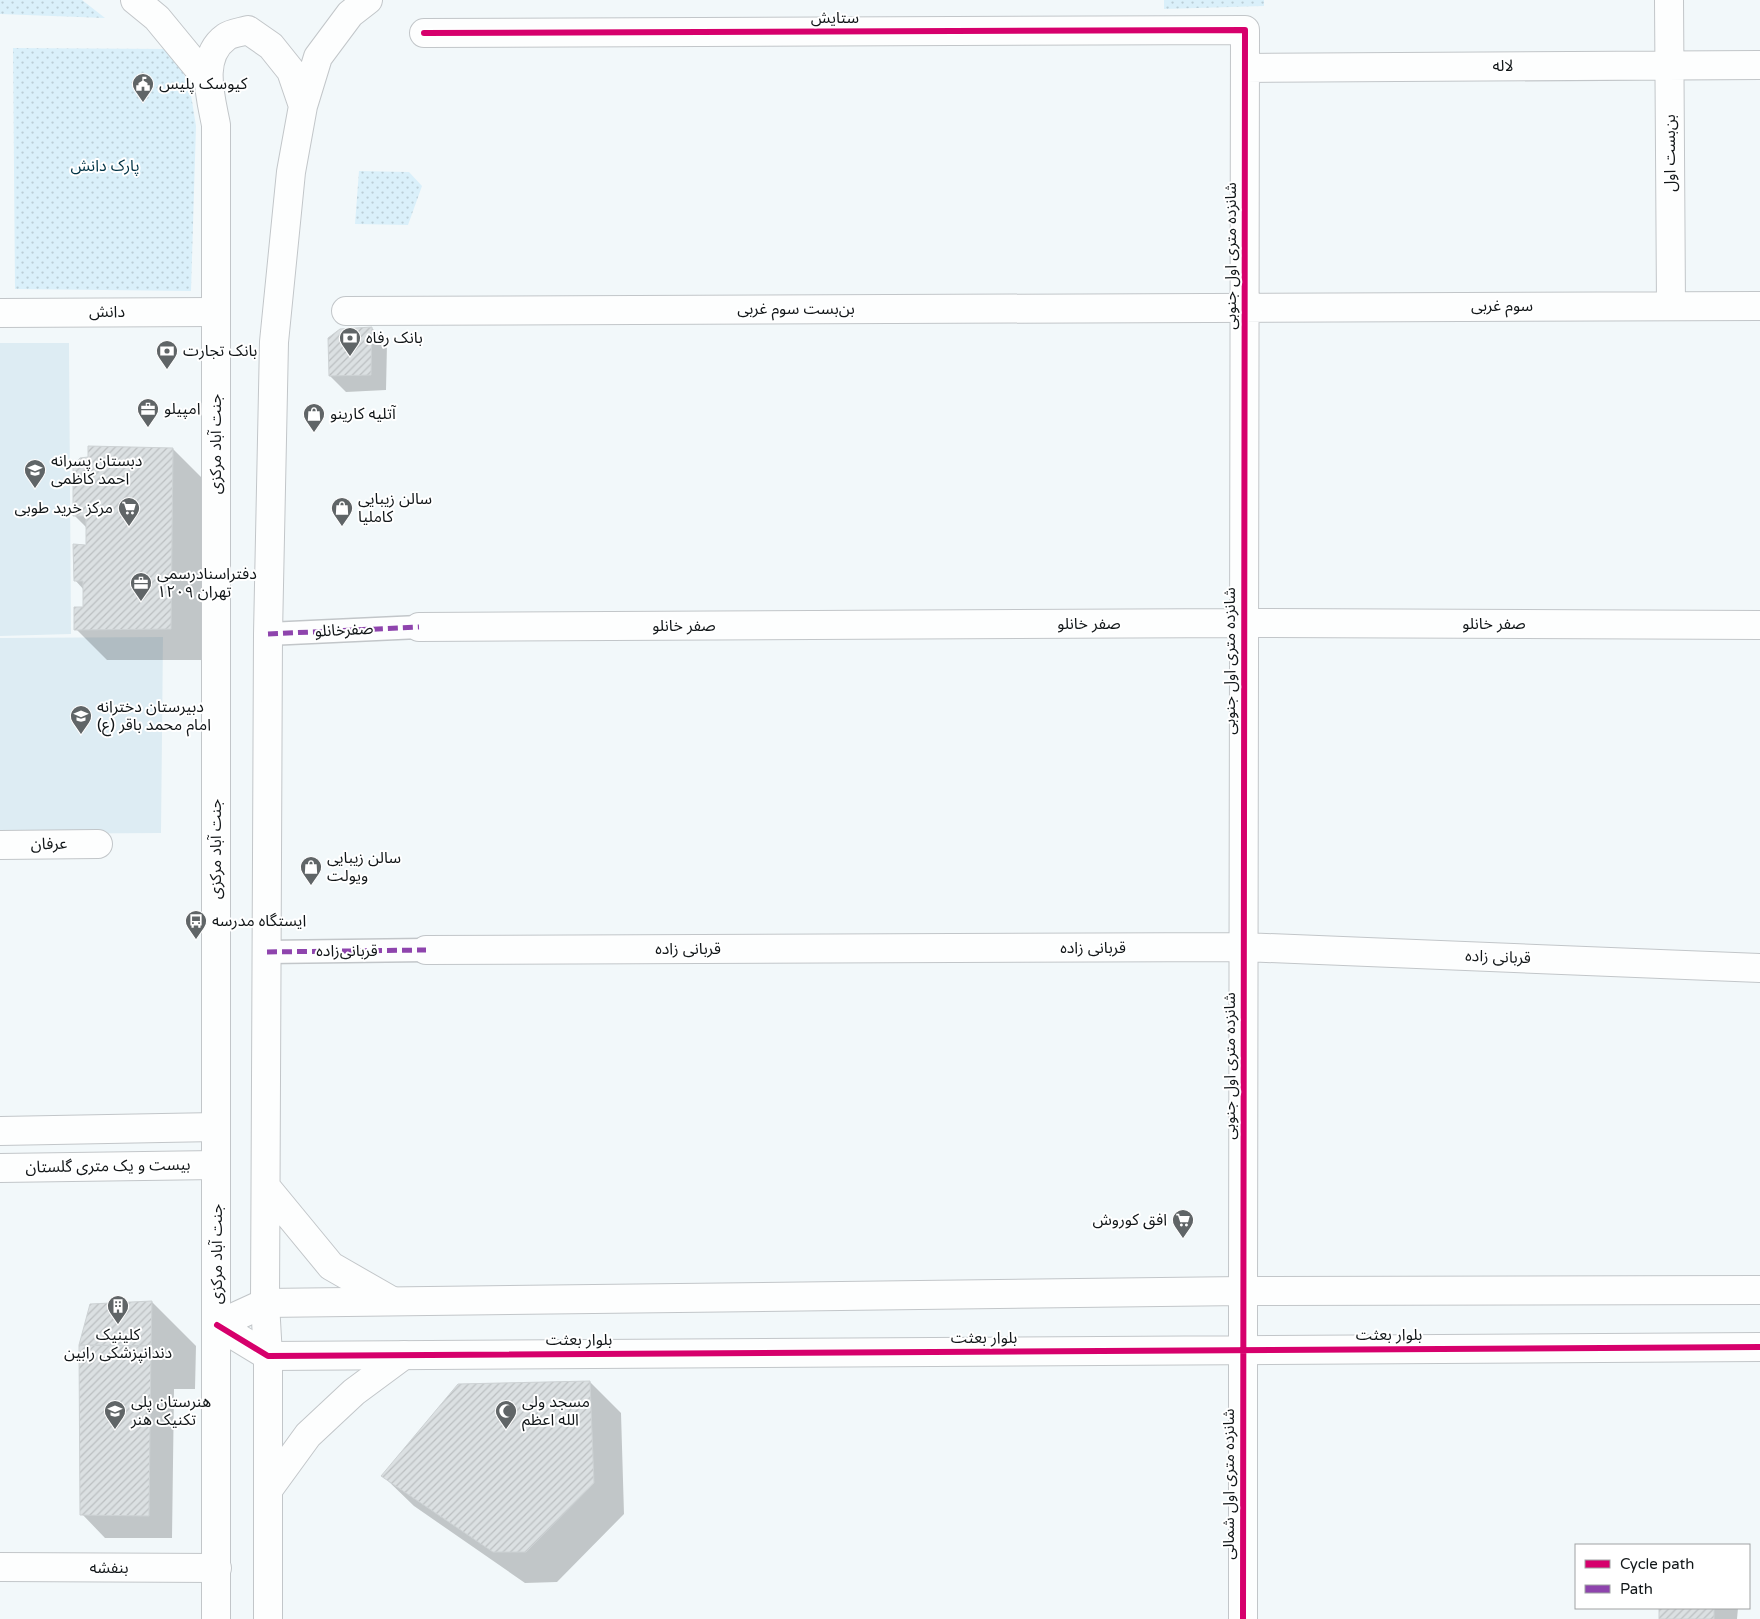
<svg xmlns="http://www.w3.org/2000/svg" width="1760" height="1619" font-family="'Varela Round','Noto Sans Arabic',sans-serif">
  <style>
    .built { fill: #ddecf3 }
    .grass { fill: url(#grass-dots) }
    .shadow { fill: #0003 }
    .building { fill: url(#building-hatch); stroke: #cdd2d4 }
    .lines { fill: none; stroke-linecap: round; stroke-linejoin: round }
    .pedestrian-casing { stroke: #c2c6c9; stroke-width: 25 }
    .minor-casing { stroke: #c2c6c9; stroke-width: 30 }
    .tertiary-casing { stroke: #c2c6c9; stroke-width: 30 }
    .secondary-casing { stroke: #c2c6c9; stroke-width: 30 }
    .pedestrian { stroke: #fdfefe; stroke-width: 22 }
    .minor { stroke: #fdfefe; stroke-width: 28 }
    .tertiary { stroke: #fdfefe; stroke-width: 28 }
    .secondary { stroke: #fdfefe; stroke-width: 28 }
    .quiet { stroke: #8e44ad; stroke-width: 5; stroke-dasharray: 10 5; stroke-linecap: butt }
    .cycleway-casing { stroke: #fff; stroke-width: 9 }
    .cycleway { stroke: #d6006c; stroke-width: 6 }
    .labels { text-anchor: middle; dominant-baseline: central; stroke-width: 4; stroke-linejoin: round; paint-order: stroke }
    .street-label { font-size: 16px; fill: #111618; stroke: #fff }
    .poi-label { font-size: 16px; fill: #111618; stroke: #fff; text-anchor: start }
    .park-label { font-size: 16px; fill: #003345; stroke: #fff }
  </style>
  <defs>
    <pattern id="grass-dots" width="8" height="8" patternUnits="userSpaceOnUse" patternTransform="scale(1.25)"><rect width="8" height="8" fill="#daf0fa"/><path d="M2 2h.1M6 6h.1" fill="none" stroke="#bacdd6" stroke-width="1.8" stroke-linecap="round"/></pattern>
    <pattern id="building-hatch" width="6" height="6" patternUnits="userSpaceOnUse" patternTransform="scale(1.25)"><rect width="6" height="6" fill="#dbe0e2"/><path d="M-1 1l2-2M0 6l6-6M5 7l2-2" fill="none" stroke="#bbbfc1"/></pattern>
  </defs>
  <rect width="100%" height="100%" fill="#f2f8fa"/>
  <!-- built -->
  <path class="built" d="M0,343H69L71,634L0,636Z
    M163,637L161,833L0,834V638Z"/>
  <!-- grass -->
  <path class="grass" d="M0,0H82L105,18L0,14Z
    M1164,0H1264V6L1164,9Z
    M13,48L169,49L186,78L191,95L196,126L191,291L15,289Z
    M359,171L409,172L422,186L408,225L355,224Z"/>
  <!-- shadow -->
  <path class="shadow" d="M372,328L387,344L386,390L346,392L330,376Z
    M173,449L204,480L201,660H107L76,629L85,608L84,590L75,580L88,546V529L74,515Z
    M152,1302L196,1346L195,1389H174L172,1538H105L82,1514Z
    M590,1382L621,1413L624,1514L557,1582L525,1583L414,1506L383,1476Z
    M1661,1608H1738L1737,1619H1660Z"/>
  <!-- building -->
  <path class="building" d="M372,327L371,375L329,376L328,338L340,329Z
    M88,446L173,448L171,629L74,630V607H83V581H74L73,544L86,545V516H73V466L80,458L88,457Z
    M152,1301L151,1346L79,1345L90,1304Z
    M79,1345L151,1346L149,1516L80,1515Z
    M590,1381L594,1483L526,1552H493L381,1476L458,1384Z
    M1659,1608H1714V1619H1659Z"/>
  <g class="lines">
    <!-- pedestrian casing -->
    <g class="pedestrian-casing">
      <path id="pedestrian" d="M268,634L419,627
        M267,952L426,950"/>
    </g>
    <!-- minor casing -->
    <g class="minor-casing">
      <path id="minor" d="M1669,0L1671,306
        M424,33L1245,30L1243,1291
        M1245,68L1760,65
        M346,311L1760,306
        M0,313L214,312
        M419,627L1244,623L1760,625
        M0,845L98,844
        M426,950L1243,947L1760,968
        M0,1131L216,1127
        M0,1168L216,1165
        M0,1567L217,1568
        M1243,1619V1350"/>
    </g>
    <!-- tertiary casing -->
    <g class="tertiary-casing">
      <path id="tertiary" d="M217,1325L268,1356L1760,1347
        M217,1325L265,1303L1243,1291L1760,1290
        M1243,1350V1291"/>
    </g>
    <!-- secondary casing -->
    <g class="secondary-casing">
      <path id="secondary" d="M135,0L157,18L208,80
        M266,1187L331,1266L392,1301
        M268,1490L308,1435L354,1392L404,1355
        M216,1619V125C211,98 198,57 226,37C231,33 242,32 248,30L271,46L291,71L303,106
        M268,1619V1356L265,1303L268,634L274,342L291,172L303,106L318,57L350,14L368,0"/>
    </g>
    <!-- pedestrian -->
    <use href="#pedestrian" class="pedestrian"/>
    <!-- minor -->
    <use href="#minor" class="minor"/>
    <!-- tertiary -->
    <use href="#tertiary" class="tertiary"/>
    <!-- secondary -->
    <use href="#secondary" class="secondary"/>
    <!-- quiet -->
    <path class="quiet" d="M268,634L419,627
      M267,952L426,950"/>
    <!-- cycleway casing -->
    <g class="cycleway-casing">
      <path id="cycleway" d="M424,33L1245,30L1243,1619
        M217,1325L268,1356L1760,1347"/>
    </g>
    <!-- cycleway -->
    <use href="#cycleway" class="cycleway"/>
  </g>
  <!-- icons -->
  <defs>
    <g id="civic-pin" transform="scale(1.125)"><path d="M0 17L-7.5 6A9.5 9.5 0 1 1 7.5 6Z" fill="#606567" stroke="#fff"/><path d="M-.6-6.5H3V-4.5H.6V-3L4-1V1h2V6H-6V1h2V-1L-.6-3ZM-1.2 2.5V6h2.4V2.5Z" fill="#fff"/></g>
    <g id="bank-pin" transform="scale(1.125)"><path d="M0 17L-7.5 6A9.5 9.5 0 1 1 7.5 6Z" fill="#606567" stroke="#fff"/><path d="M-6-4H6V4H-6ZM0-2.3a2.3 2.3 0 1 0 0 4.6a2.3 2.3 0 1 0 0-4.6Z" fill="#fff"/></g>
    <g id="office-pin" transform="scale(1.125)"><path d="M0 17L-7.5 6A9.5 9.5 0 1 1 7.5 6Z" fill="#606567" stroke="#fff"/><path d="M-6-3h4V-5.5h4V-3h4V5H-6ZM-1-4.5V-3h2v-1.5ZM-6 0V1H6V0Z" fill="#fff"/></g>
    <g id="shop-pin" transform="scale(1.125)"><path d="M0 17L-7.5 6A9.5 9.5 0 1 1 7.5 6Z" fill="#606567" stroke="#fff"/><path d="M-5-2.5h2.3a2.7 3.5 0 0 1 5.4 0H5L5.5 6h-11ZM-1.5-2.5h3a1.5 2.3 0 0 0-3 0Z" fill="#fff"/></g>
    <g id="school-pin" transform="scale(1.125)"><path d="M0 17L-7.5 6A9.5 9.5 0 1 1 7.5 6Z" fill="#606567" stroke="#fff"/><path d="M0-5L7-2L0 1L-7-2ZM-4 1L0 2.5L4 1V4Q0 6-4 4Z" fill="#fff"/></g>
    <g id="supermarket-pin" transform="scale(1.125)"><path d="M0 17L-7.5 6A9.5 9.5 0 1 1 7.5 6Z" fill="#606567" stroke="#fff"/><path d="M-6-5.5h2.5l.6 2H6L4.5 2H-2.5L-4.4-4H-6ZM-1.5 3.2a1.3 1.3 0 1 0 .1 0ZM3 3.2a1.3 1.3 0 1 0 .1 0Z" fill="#fff"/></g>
    <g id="bus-pin" transform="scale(1.125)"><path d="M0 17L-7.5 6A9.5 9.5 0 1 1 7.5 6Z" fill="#606567" stroke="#fff"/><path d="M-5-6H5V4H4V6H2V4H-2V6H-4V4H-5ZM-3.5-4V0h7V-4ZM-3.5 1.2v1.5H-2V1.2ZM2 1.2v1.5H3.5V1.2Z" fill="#fff"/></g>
    <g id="building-pin" transform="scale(1.125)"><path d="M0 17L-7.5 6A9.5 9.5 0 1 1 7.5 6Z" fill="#606567" stroke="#fff"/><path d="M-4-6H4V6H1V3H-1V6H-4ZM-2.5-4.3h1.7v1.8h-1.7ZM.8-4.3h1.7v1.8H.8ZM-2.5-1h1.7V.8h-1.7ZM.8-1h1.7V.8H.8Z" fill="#fff"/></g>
    <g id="mosque-pin" transform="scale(1.125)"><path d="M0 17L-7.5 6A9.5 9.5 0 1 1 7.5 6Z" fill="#606567" stroke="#fff"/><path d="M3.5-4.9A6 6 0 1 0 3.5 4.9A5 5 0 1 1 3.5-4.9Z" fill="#fff"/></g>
  </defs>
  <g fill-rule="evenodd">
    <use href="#civic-pin" x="143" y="84"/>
    <use href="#bank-pin" x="350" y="338"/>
    <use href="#bank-pin" x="167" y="351"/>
    <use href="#office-pin" x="148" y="409"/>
    <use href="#shop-pin" x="314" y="414"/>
    <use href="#school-pin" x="35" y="470"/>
    <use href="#supermarket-pin" x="129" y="508"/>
    <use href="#shop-pin" x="342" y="508"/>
    <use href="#office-pin" x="141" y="583"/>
    <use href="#school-pin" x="81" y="716"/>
    <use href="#shop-pin" x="311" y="867"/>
    <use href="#bus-pin" x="196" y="921"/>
    <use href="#supermarket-pin" x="1183" y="1220"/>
    <use href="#building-pin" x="118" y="1306"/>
    <use href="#school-pin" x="115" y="1411"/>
    <use href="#mosque-pin" x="506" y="1411"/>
  </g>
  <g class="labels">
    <!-- street labels -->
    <g class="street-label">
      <text x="835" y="18">ستایش</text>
      <text x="1503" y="66">لاله</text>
      <text transform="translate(1670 153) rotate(-90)">بن‌بست اول</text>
      <text transform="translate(1231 256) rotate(-90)">شانزده متری اول جنوبی</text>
      <text x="1502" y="306">سوم غربی</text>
      <text x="796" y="309">بن‌بست سوم غربی</text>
      <text x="107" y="312">دانش</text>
      <text transform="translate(216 444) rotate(-90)">جنت آباد مرکزی</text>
      <text x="1089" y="624">صفر خانلو</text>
      <text x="1494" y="624">صفر خانلو</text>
      <text x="684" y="626">صفر خانلو</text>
      <text transform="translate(344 630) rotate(-3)">صفرخانلو</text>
      <text transform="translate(1230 661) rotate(-90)">شانزده متری اول جنوبی</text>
      <text transform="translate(49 844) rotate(-1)">عرفان</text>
      <text transform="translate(216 849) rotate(-90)">جنت آباد مرکزی</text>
      <text x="1093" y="948">قربانی زاده</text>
      <text x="688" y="949">قربانی زاده</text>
      <text x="347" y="951">قربانی‌زاده</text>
      <text transform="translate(1498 957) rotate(2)">قربانی زاده</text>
      <text transform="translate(1230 1066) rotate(-90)">شانزده متری اول جنوبی</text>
      <text transform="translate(108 1166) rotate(-1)">بیست و یک متری گلستان</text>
      <text transform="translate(217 1254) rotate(-90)">جنت آباد مرکزی</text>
      <text x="1389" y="1335">بلوار بعثت</text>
      <text x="984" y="1338">بلوار بعثت</text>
      <text x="579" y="1340">بلوار بعثت</text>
      <text transform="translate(1229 1484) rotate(-90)">شانزده متری اول شمالی</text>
      <text x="109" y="1568">بنفشه</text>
    </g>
    <!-- poi labels -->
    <g class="poi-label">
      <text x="159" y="84">کیوسک پلیس</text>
      <text x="366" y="338">بانک رفاه</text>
      <text x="183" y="351">بانک تجارت</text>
      <text x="164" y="409">امپیلو</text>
      <text x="330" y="414">آتلیه کارینو</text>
      <text x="51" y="461">دبستان پسرانه<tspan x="51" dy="18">احمد کاظمی</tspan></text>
      <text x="358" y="499">سالن زیبایی<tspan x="358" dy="18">کاملیا</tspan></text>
      <text x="113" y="508" text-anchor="end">مرکز خرید طوبی</text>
      <text x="157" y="574">دفتراسنادرسمی<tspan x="157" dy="18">۱۲۰۹ تهران</tspan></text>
      <text x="97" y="707">دبیرستان دخترانه<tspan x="97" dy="18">امام محمد باقر (ع)</tspan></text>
      <text x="327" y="858">سالن زیبایی<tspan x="327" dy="18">ویولت</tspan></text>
      <text x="212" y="921">ایستگاه مدرسه</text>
      <text x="1167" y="1220" text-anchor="end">افق کوروش</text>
      <text x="118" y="1335" text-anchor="middle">کلینیک<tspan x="118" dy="18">دندانپزشکی رابین</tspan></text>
      <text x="131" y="1402">هنرستان پلی<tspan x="131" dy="18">تکنیک هنر</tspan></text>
      <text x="522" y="1402">مسجد ولی<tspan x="522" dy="18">الله اعظم</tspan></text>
    </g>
    <!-- park labels -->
    <g class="park-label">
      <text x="105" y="166">پارک دانش</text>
    </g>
  </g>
  <!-- legend -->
  <rect x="1575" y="1544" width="175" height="65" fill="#ffffff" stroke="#a0a2a3"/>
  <rect x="1585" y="1560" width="25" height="8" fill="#d6006c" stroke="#a0a2a3"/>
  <text x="1620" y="1569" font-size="15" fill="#111618">Cycle path</text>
  <rect x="1585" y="1585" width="25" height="8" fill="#8e44ad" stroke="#a0a2a3"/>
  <text x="1620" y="1594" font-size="15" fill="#111618">Path</text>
</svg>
